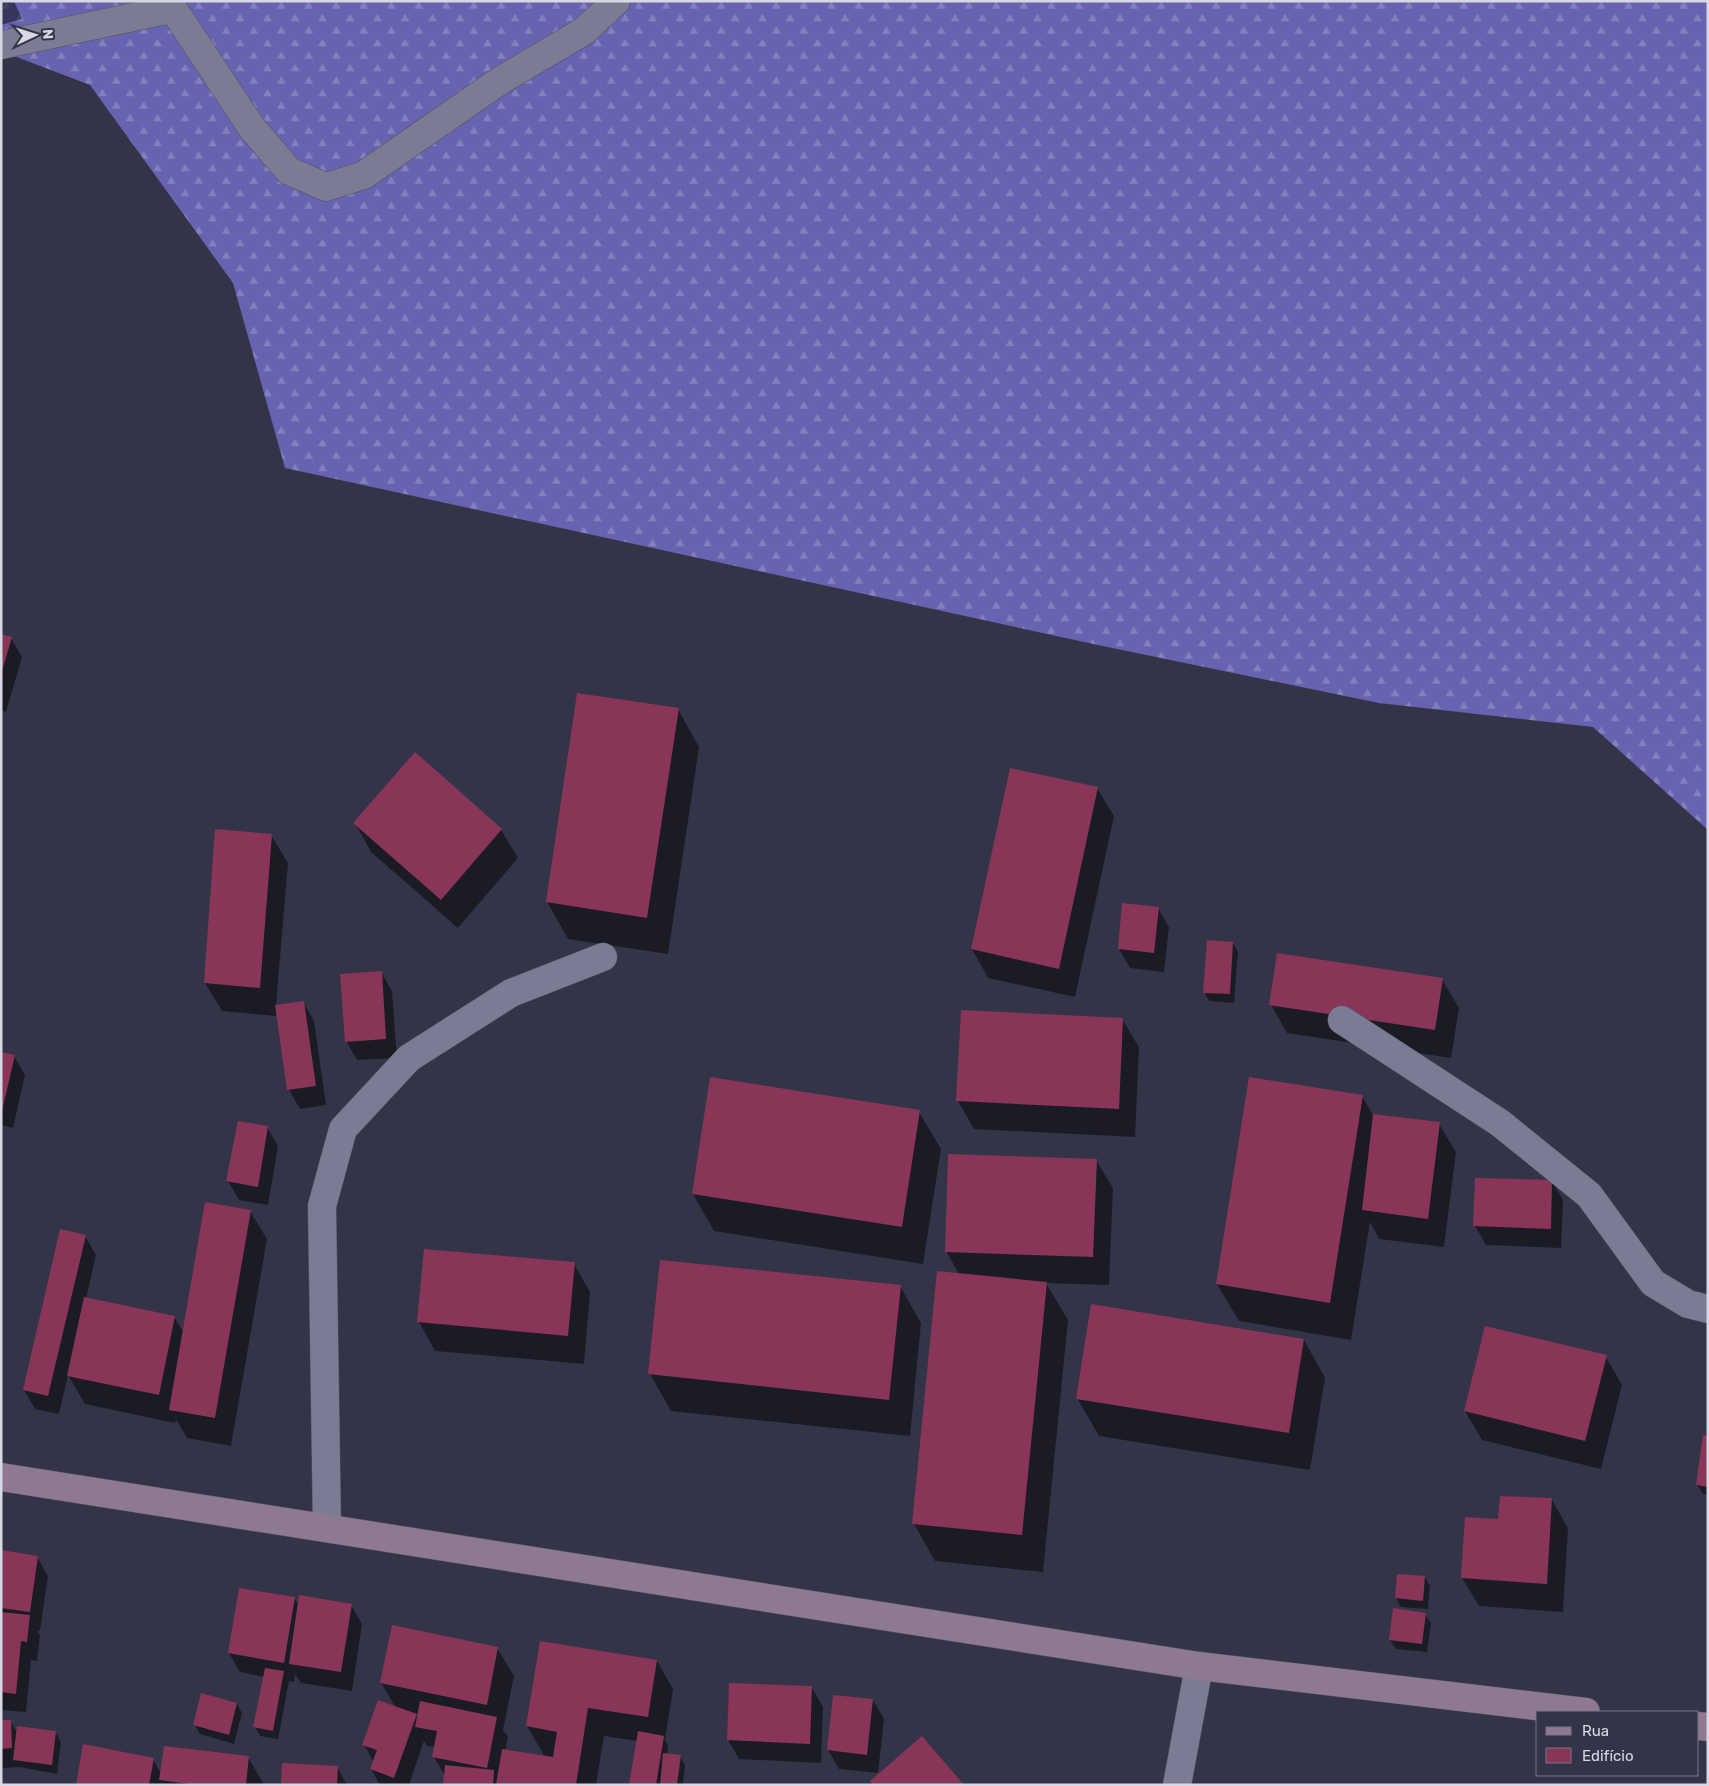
<svg xmlns="http://www.w3.org/2000/svg" width="1709" height="1786" font-family="Rubik,sans-serif">
  <style>
    .forest { fill: url(#forest-firs) }
    .shadow { fill: #0007 }
    .building { fill: #883558 }
    .lines { fill: none; stroke-linecap: round; stroke-linejoin: round }
    .minor-casing { stroke: #515161; stroke-width: 29 }
    .secondary-casing { stroke: #515161; stroke-width: 29 }
    .minor { stroke: #7b7c93; stroke-width: 28 }
    .secondary { stroke: #8e7991; stroke-width: 28 }
  </style>
  <defs>
    <pattern id="forest-firs" width="22" height="20" patternUnits="userSpaceOnUse" patternTransform="scale(1.25)"><rect width="22" height="20" fill="#6763b0"/><path d="M5 1l3.5 6h-7zM16 11l3.5 6h-7z" fill="#8380be"/></pattern>
  </defs>
  <rect width="100%" height="100%" fill="#343448"/>
  <!-- forest -->
  <path class="forest" d="M1,1H1708V830L1593,727L1379,703L1098,645L285,468L233,283L90,85L1,51Z"/>
  <!-- shadow -->
  <path class="shadow" d="M1,1H14L22,19L1,25Z
    M1,635L11,638L22,657L6,712L1,710Z
    M678,709L699,747L668,954L568,939L547,902Z
    M1011,769L1097,788L1114,816L1075,997L988,978L972,949Z
    M355,823L501,830L518,858L458,928L371,852Z
    M271,835L288,863L276,1006L303,1002L314,1021L326,1105L300,1109L289,1090L277,1010L276,1016L222,1011L205,983Z
    M1124,904L1158,908L1169,927L1164,972L1130,968L1119,949Z
    M1233,943L1238,952L1234,1003L1209,1001L1204,992Z
    M381,972L392,991L397,1058L357,1060L346,1041Z
    M1442,979L1459,1008L1451,1058L1287,1033L1271,1005Z
    M1122,1019L1139,1047L1135,1137L974,1129L958,1101Z
    M1,1053L14,1056L25,1075L13,1128L1,1125Z
    M1362,1096L1373,1115L1439,1124L1456,1152L1444,1247L1379,1239L1370,1222L1351,1340L1239,1321L1217,1284Z
    M919,1112L941,1149L923,1264L714,1231L693,1194Z
    M267,1127L278,1146L268,1205L239,1200L228,1181Z
    M1096,1160L1113,1188L1109,1285L1046,1283L1068,1320L1043,1572L935,1561L914,1524L959,1274L946,1251Z
    M1552,1181L1563,1200L1561,1248L1486,1245L1475,1226Z
    M250,1211L267,1239L231,1446L187,1438L176,1419L175,1423L85,1404L68,1375L59,1414L35,1409L24,1390L85,1236L96,1255L86,1299L174,1317L184,1333Z
    M574,1264L590,1292L584,1364L435,1351L419,1322Z
    M900,1286L921,1323L910,1436L671,1411L650,1374Z
    M1304,1340L1325,1378L1310,1470L1099,1436L1077,1398Z
    M1606,1357L1622,1385L1601,1469L1482,1440L1465,1411Z
    M1708,1437V1495L1703,1494L1697,1485Z
    M1552,1500L1568,1528L1563,1612L1479,1606L1462,1578Z
    M1,1552L37,1557L48,1576L40,1631L37,1630L40,1635L37,1661L31,1660L26,1712L1,1710Z
    M1398,1575L1425,1577L1430,1586L1428,1609L1401,1607L1396,1598Z
    M240,1589L294,1598L299,1606L351,1605L362,1624L352,1691L301,1683L295,1674L294,1682L289,1681L278,1739L260,1736L255,1727L264,1677L240,1672L229,1653Z
    M1425,1614L1431,1623L1427,1652L1396,1649L1390,1640Z
    M497,1648L514,1676L503,1730L508,1737L505,1751L545,1757L527,1726L657,1661L673,1689L665,1740L668,1746L667,1755L680,1756L685,1765L683,1785H631L637,1741L604,1736L596,1785H445V1776L434,1757L435,1747L427,1746L424,1741L409,1785H380L371,1769L374,1763L364,1744L396,1708L381,1683Z
    M812,1688L823,1707L821,1763L739,1759L728,1740Z
    M873,1700L884,1719L878,1773L839,1769L828,1750Z
    M237,1704L242,1713L234,1744L200,1734L195,1725Z
    M10,1721L18,1734L56,1733L61,1742L57,1774L19,1767L1,1768V1722Z
    M248,1757L264,1785H77L153,1759L161,1774Z
    M337,1767L347,1785H282Z"/>
  <!-- building -->
  <path class="building" d="M1,634L12,637L2,671H1Z
    M577,693L679,708L647,918L546,902Z
    M415,752L502,829L441,900L353,823Z
    M1010,768L1098,787L1059,969L971,949Z
    M215,829L272,834L260,988L204,983Z
    M1122,903L1159,907L1154,953L1118,949Z
    M1207,940L1233,942L1230,994L1203,993Z
    M1277,953L1443,978L1435,1030L1269,1005Z
    M382,971L386,1039L345,1042L340,974Z
    M304,1001L316,1086L287,1090L275,1005Z
    M961,1010L1123,1018L1119,1109L956,1101Z
    M1,1052L15,1055L2,1111H1Z
    M710,1077L920,1110L902,1227L692,1194Z
    M1249,1077L1363,1095L1330,1303L1216,1284Z
    M1373,1114L1440,1122L1428,1219L1362,1210Z
    M238,1121L268,1126L258,1187L226,1181Z
    M948,1154L1097,1159L1093,1257L945,1252Z
    M1475,1178L1552,1180L1551,1229L1473,1226Z
    M205,1202L251,1210L215,1418L169,1410Z
    M60,1229L86,1235L48,1396L23,1390Z
    M424,1249L575,1262L568,1336L417,1322Z
    M660,1260L901,1285L889,1400L648,1374Z
    M937,1271L1047,1282L1022,1535L912,1524Z
    M84,1297L175,1316L159,1395L67,1376Z
    M1091,1304L1304,1339L1289,1433L1076,1399Z
    M1485,1326L1607,1355L1585,1441L1464,1411Z
    M1703,1435L1708,1436V1487L1696,1485Z
    M1500,1496L1552,1498L1547,1584L1461,1578L1465,1517L1498,1519Z
    M1,1550L38,1556L30,1612L1,1608Z
    M1397,1574L1425,1576L1423,1601L1395,1598Z
    M239,1588L295,1597L284,1663L228,1653Z
    M299,1595L352,1604L341,1672L289,1664Z
    M1393,1608L1426,1613L1422,1644L1389,1640Z
    M1,1612L30,1615L27,1642L21,1641L16,1694L1,1692Z
    M392,1625L498,1647L487,1705L380,1683Z
    M540,1641L657,1660L648,1717L588,1708L576,1785H496L502,1749L553,1757L557,1732L526,1726Z
    M265,1668L284,1671L273,1731L253,1727Z
    M729,1683L812,1686L810,1744L727,1740Z
    M201,1693L237,1703L229,1735L193,1725Z
    M833,1695L873,1699L867,1755L827,1750Z
    M378,1700L417,1714L394,1778L370,1769L377,1750L362,1745Z
    M420,1701L497,1717L487,1768L432,1757L437,1731L415,1727Z
    M1,1720H11L12,1748L1,1749Z
    M17,1726L56,1731L52,1765L13,1760Z
    M638,1731L664,1736L656,1785H629Z
    M922,1736L964,1785H873L870,1781Z
    M83,1744L154,1758L149,1785H76Z
    M164,1746L249,1756L246,1785H197L159,1780Z
    M663,1753L681,1755L677,1785H660Z
    M282,1763L338,1766L337,1785H281Z
    M445,1765L494,1770L493,1785H443Z"/>
  <g class="lines">
    <!-- minor casing -->
    <g class="minor-casing">
      <path id="minor" d="M168,1L252,128L289,171L326,187L364,175L498,82L584,31L616,1
        M1,45L171,9
        M1342,1020L1500,1123L1589,1195L1653,1283L1688,1304L1708,1309
        M327,1528L322,1206L343,1129L409,1058L511,993L603,957
        M1177,1785L1199,1666"/>
    </g>
    <!-- secondary casing -->
    <g class="secondary-casing">
      <path id="secondary" d="M1,1477L1199,1666L1586,1712
        M1698,1726L1708,1727"/>
    </g>
    <!-- minor -->
    <use href="#minor" class="minor"/>
    <!-- secondary -->
    <use href="#secondary" class="secondary"/>
  </g>
  <!-- border -->
  <rect width="1709" height="1786" fill="none" stroke="#d8d8e5" stroke-width="5"/>
  <!-- legend -->
  <rect x="1536" y="1711" width="162" height="65" fill="#343448" stroke="#767687"/>
  <rect x="1546" y="1727" width="25" height="8" fill="#8e7991" stroke="#767687"/>
  <text x="1582" y="1736" font-size="15" fill="#d8d8e5">Rua</text>
  <rect x="1546" y="1748" width="25" height="15" fill="#883558" stroke="#767687"/>
  <text x="1582" y="1761" font-size="15" fill="#d8d8e5">Edifício</text>
  <!-- north arrow -->
  <g transform="translate(35 35) rotate(86)" stroke="#343448" stroke-width="4" paint-order="stroke">
  <path d="M0-4L9 19L0 12L-9 19Z" fill="#d8d8e5"/>
  <text y="-8" font-size="14" font-weight="bold" text-anchor="middle" fill="#d8d8e5">N</text>
  </g>
</svg>
